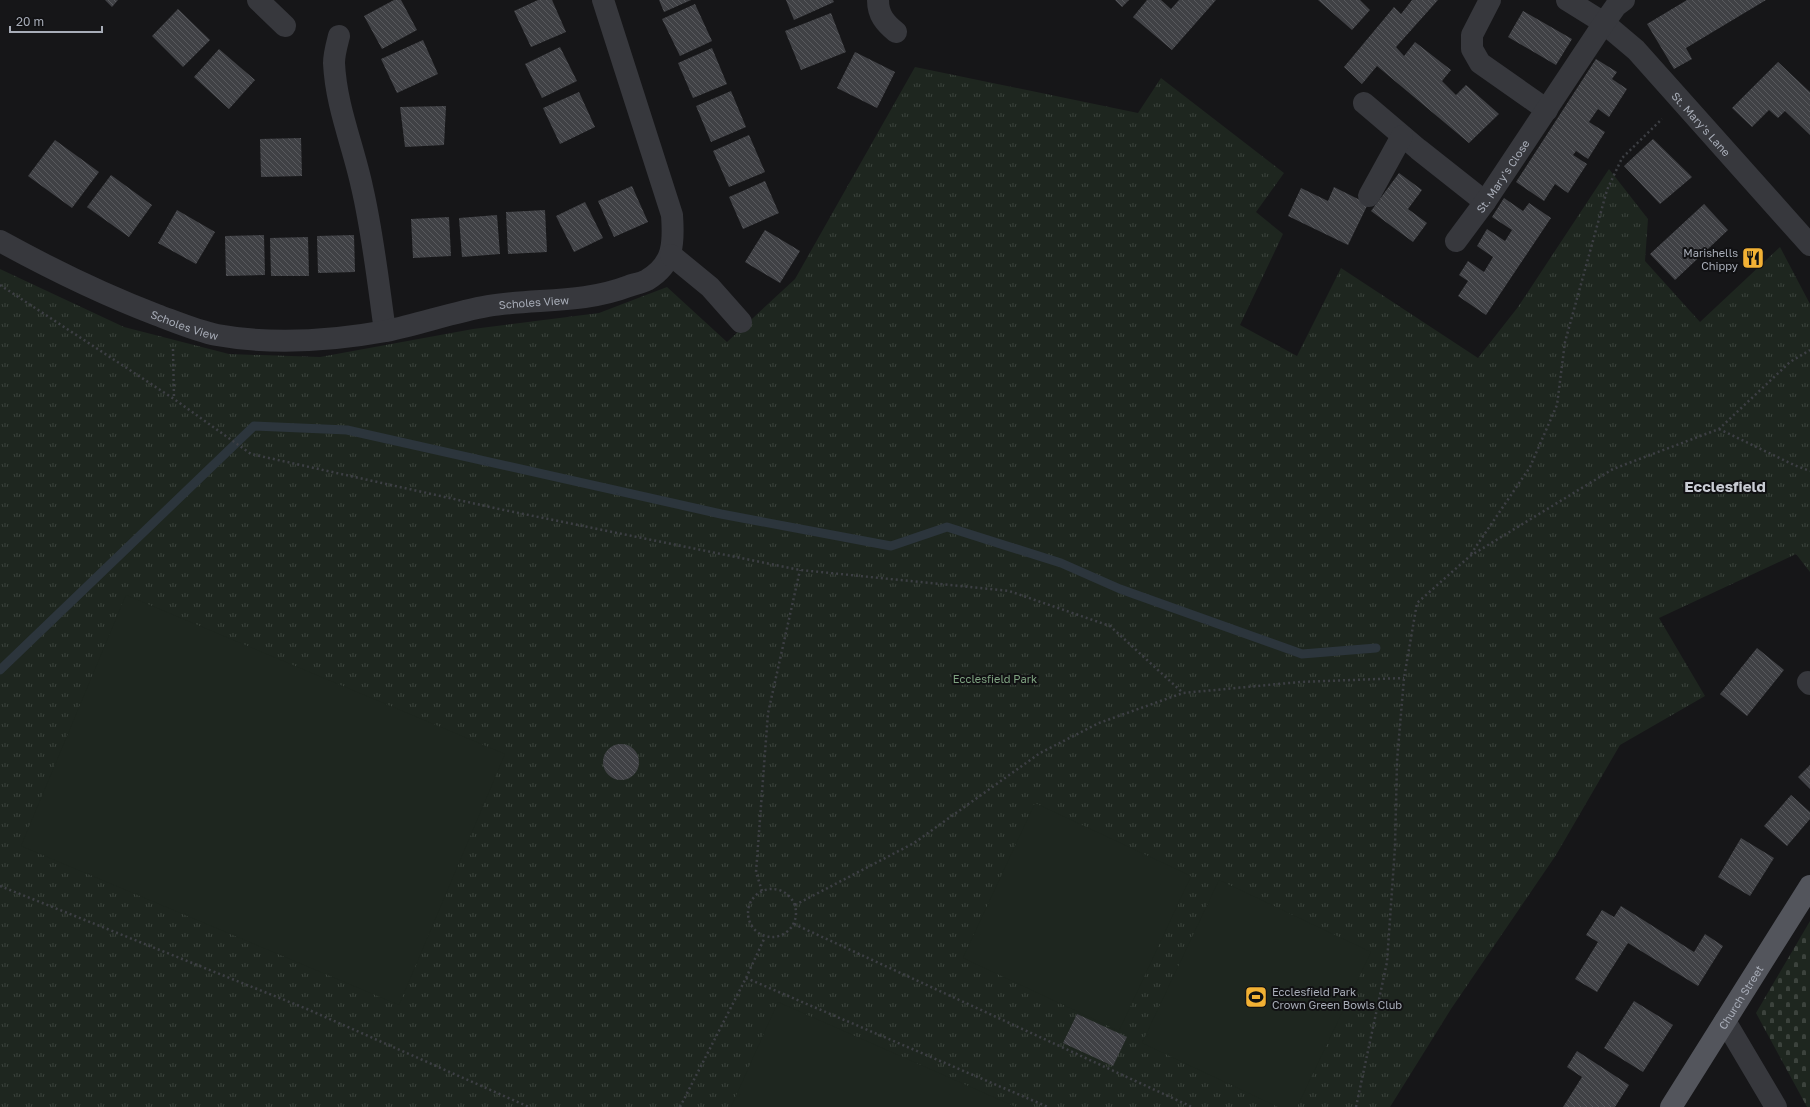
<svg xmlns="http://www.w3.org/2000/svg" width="1810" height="1107" font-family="'Golos Text',sans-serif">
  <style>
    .cemetery { fill: url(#cemetery-stones) }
    .park { fill: url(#park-tufts) }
    .pitch { fill: #1e261f }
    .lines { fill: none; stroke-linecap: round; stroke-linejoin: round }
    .stream { stroke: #2c353c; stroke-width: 9 }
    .building { fill: url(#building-back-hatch) }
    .path { stroke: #3d3f44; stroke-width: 2.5; stroke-dasharray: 2 3; stroke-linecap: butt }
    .minor { stroke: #37383d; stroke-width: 22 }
    .major { stroke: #53555c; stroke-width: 22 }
    .labels { text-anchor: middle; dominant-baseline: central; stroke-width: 4; stroke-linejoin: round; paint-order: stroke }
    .street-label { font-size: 11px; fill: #a8adb8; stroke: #111113 }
    .poi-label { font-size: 11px; fill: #a8adb8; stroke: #111113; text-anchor: end }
    .park-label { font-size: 11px; fill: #7fa381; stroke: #111113 }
    .district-label { font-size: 15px; font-weight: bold; fill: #c9ccd4; stroke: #111113 }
  </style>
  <defs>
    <pattern id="cemetery-stones" width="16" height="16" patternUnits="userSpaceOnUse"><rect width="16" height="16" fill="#1e261f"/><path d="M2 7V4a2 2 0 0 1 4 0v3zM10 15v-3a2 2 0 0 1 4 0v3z" fill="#3c433d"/></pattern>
    <pattern id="park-tufts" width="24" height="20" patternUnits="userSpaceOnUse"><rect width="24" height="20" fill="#1e261f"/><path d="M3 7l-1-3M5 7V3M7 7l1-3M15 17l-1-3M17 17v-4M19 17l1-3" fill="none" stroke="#3c433d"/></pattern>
    <pattern id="building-back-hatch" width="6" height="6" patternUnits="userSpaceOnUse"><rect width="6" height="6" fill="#404145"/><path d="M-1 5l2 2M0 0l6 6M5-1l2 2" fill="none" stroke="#595a5e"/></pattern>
  </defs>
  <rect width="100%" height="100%" fill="#161618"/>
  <!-- cemetery -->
  <path class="cemetery" d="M1810,921V1107H1807L1756,1013Z"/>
  <!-- park -->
  <path class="park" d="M915,67L1138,113L1161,78L1284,173L1256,212L1283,234L1240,325L1297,356L1341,268L1478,358L1518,307L1609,169L1648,219L1645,261L1700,322L1780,247L1810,304V572L1796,554L1659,618L1705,696L1620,745L1556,855L1451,1009L1390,1107H0V269L124,327L229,354L320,357L473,329L599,313L667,287L727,342L795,279Z"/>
  <!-- pitch -->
  <path class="pitch" d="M126,595L505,754L399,1005L21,846Z
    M1035,803L1191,876L1119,1031L963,958Z
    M1219,880L1371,952L1297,1107H1278L1142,1043Z
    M778,1002L1016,1107H731Z"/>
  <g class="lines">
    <!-- stream -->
    <path class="stream" d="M0,670L254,426L347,430L721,514L891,546L947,527L1061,563L1120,589L1302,654L1376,648"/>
  </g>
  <!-- building -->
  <path class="building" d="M105,0H118L112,7Z
    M394,0H401L417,30L382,49L364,16Z
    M538,0H552L566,32L531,47L514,11Z
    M659,0H691L664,12Z
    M786,0H833L834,2L794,20Z
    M1115,0H1129L1122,7Z
    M1147,0H1161L1171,9L1179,0H1216L1172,50L1133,17Z
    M1318,0H1360L1370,10L1352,30Z
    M1412,0H1438L1396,47L1404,56L1415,42L1451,70L1442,81L1456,95L1466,85L1499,114L1469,143L1377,66L1362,84L1344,67L1394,7L1401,14Z
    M1687,0H1766L1686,48L1692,59L1674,69L1647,24Z
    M695,4L712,41L680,56L662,19Z
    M178,9L210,40L183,67L152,36Z
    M1523,11L1572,39L1556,65L1508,37Z
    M831,13L846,52L801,70L785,31Z
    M423,40L438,74L397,93L381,59Z
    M560,47L577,81L542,98L525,64Z
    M712,48L727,84L693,98L678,63Z
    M219,49L255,80L229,109L194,77Z
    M855,52L895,72L877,108L837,88Z
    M1596,59L1617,72L1612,79L1627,89L1609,117L1598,109L1589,122L1605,132L1588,159L1576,151L1573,155L1587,164L1568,193L1555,184L1544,201L1516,182Z
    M1778,62L1810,92V135L1785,111L1778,118L1769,110L1752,127L1732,108Z
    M731,91L746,127L711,142L696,106Z
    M579,92L595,127L560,144L543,108Z
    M446,106L444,145L405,147L400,107Z
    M749,135L765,172L729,187L713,151Z
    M301,138L302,176L261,177L260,139Z
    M1653,139L1692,177L1660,204L1624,166Z
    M55,140L99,172L72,208L28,176Z
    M1399,173L1422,190L1408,209L1427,223L1413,242L1371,211Z
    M111,175L152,205L129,237L87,207Z
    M765,181L779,213L743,229L729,197Z
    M632,186L648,222L614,237L598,201Z
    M1334,187L1368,204L1348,245L1288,216L1301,188L1328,201Z
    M1504,198L1523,211L1529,203L1551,218L1486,315L1458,296L1468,281L1459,275L1468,261L1484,272L1493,257L1477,246L1487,229L1505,241L1512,230L1492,217Z
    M585,202L603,238L574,252L556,216Z
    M1704,204L1728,230L1675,280L1650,254Z
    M177,210L215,232L196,264L158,243Z
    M545,210L547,252L508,254L506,212Z
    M497,215L500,254L462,257L459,218Z
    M449,217L451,256L413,258L411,219Z
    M765,230L800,251L780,283L745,262Z
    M264,235L265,275L226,276L225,236Z
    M354,235L355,272L318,273L317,236Z
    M308,237L309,276H271L270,238Z
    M1757,648L1784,670L1747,716L1720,694Z
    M603 762a18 18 0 1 1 36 0a18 18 0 1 1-36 0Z
    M1810,765V789L1798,777Z
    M1791,795L1810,812V819L1787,846L1764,826Z
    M1741,838L1774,858L1750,896L1718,877Z
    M1621,906L1694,952L1705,934L1723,946L1698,986L1628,943L1597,992L1575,979L1598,942L1586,935L1602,910L1614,917Z
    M1634,1001L1673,1025L1643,1072L1604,1048Z
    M1077,1014L1127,1037L1113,1066L1063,1043Z
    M1577,1051L1629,1085L1615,1107H1563L1582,1077L1567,1067Z"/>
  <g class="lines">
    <!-- path -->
    <path class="path" d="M0,285L174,399L251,454L499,509L800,570L1009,591L1110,626L1183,693
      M173,349L174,398
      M1719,429L1794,465L1810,471
      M1471,554L1530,467L1557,405L1565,342L1607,190L1622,158L1662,119
      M0,886L307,1009L529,1107
      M748 913a24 24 0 1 1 48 0a24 24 0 1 1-48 0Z
      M762,891L756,872L768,713L800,570
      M795,905L914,843L1040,753L1099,723L1183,693L1300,682L1404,678
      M794,924L1192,1107
      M746,978L1048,1107
      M680,1107L746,978L765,937
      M1356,1107L1387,962L1395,847L1397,761L1404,678L1417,603L1470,556L1613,469L1719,429L1790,362L1810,350"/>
    <!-- minor -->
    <g class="minor">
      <path d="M258,0L285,26"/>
      <path d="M878,0C878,15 885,23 896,32"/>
      <path d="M1490,0L1472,35V49L1480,63L1547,110"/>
      <path id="s1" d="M1567,0L1604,23L1636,50L1810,245"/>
      <path d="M339,36C337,44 334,54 334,63C336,106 353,145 362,187C373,234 378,282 385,331"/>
      <path d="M1364,103L1418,149L1485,202"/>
      <path d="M1369,196L1402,136"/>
      <path id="s2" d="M0,241C51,269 102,294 157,315C176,322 197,331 217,335C272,345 331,341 386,331C420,324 454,312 488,306C536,298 582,304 629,286C635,284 641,283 647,280C674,264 674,243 672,215L603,0"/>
      <path id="s3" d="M1456,241L1485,202L1604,23L1616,6L1624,0"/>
      <path d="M671,255L710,287L741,322"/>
      <path d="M1808,682L1810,684"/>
      <path d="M1725,1021L1776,1107"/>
    </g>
    <!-- major -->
    <path class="major" id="s4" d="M1671,1107L1810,886"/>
  </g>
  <!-- icons -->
  <defs>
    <g id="restaurant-square" transform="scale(1.15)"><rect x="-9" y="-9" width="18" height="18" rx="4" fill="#f2b134" stroke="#111113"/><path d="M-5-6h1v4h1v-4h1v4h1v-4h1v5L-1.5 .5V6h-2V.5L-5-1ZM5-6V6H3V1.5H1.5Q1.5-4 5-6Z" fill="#111"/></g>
    <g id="stadium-square" transform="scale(1.15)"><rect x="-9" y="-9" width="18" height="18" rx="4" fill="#f2b134" stroke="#111113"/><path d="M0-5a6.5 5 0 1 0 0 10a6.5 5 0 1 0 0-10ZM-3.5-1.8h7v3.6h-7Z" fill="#111"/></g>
  </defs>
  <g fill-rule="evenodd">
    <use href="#restaurant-square" x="1753" y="258"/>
    <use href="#stadium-square" x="1256" y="997"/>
  </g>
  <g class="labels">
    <!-- street labels -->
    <g class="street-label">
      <text stroke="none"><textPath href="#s1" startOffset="184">St. Mary's Lane</textPath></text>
      <text stroke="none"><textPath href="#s3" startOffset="80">St. Mary's Close</textPath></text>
      <text stroke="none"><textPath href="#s2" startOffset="558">Scholes View</textPath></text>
      <text stroke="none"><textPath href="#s2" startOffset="203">Scholes View</textPath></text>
      <text stroke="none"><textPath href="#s4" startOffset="130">Church Street</textPath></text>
    </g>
    <!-- poi labels -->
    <g class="poi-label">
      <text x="1738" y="252">Marishells<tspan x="1738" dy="13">Chippy</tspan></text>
      <text x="1272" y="991" text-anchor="start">Ecclesfield Park<tspan x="1272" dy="13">Crown Green Bowls Club</tspan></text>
    </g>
    <!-- park labels -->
    <g class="park-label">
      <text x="995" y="678">Ecclesfield Park</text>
    </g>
    <!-- district labels -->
    <g class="district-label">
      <text x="1725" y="486">Ecclesfield</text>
    </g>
  </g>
  <!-- scale -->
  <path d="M10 26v6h92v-6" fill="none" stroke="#a8adb8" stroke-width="2"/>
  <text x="16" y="26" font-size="12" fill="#a8adb8" stroke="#111113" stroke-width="3" paint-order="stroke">20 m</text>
</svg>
